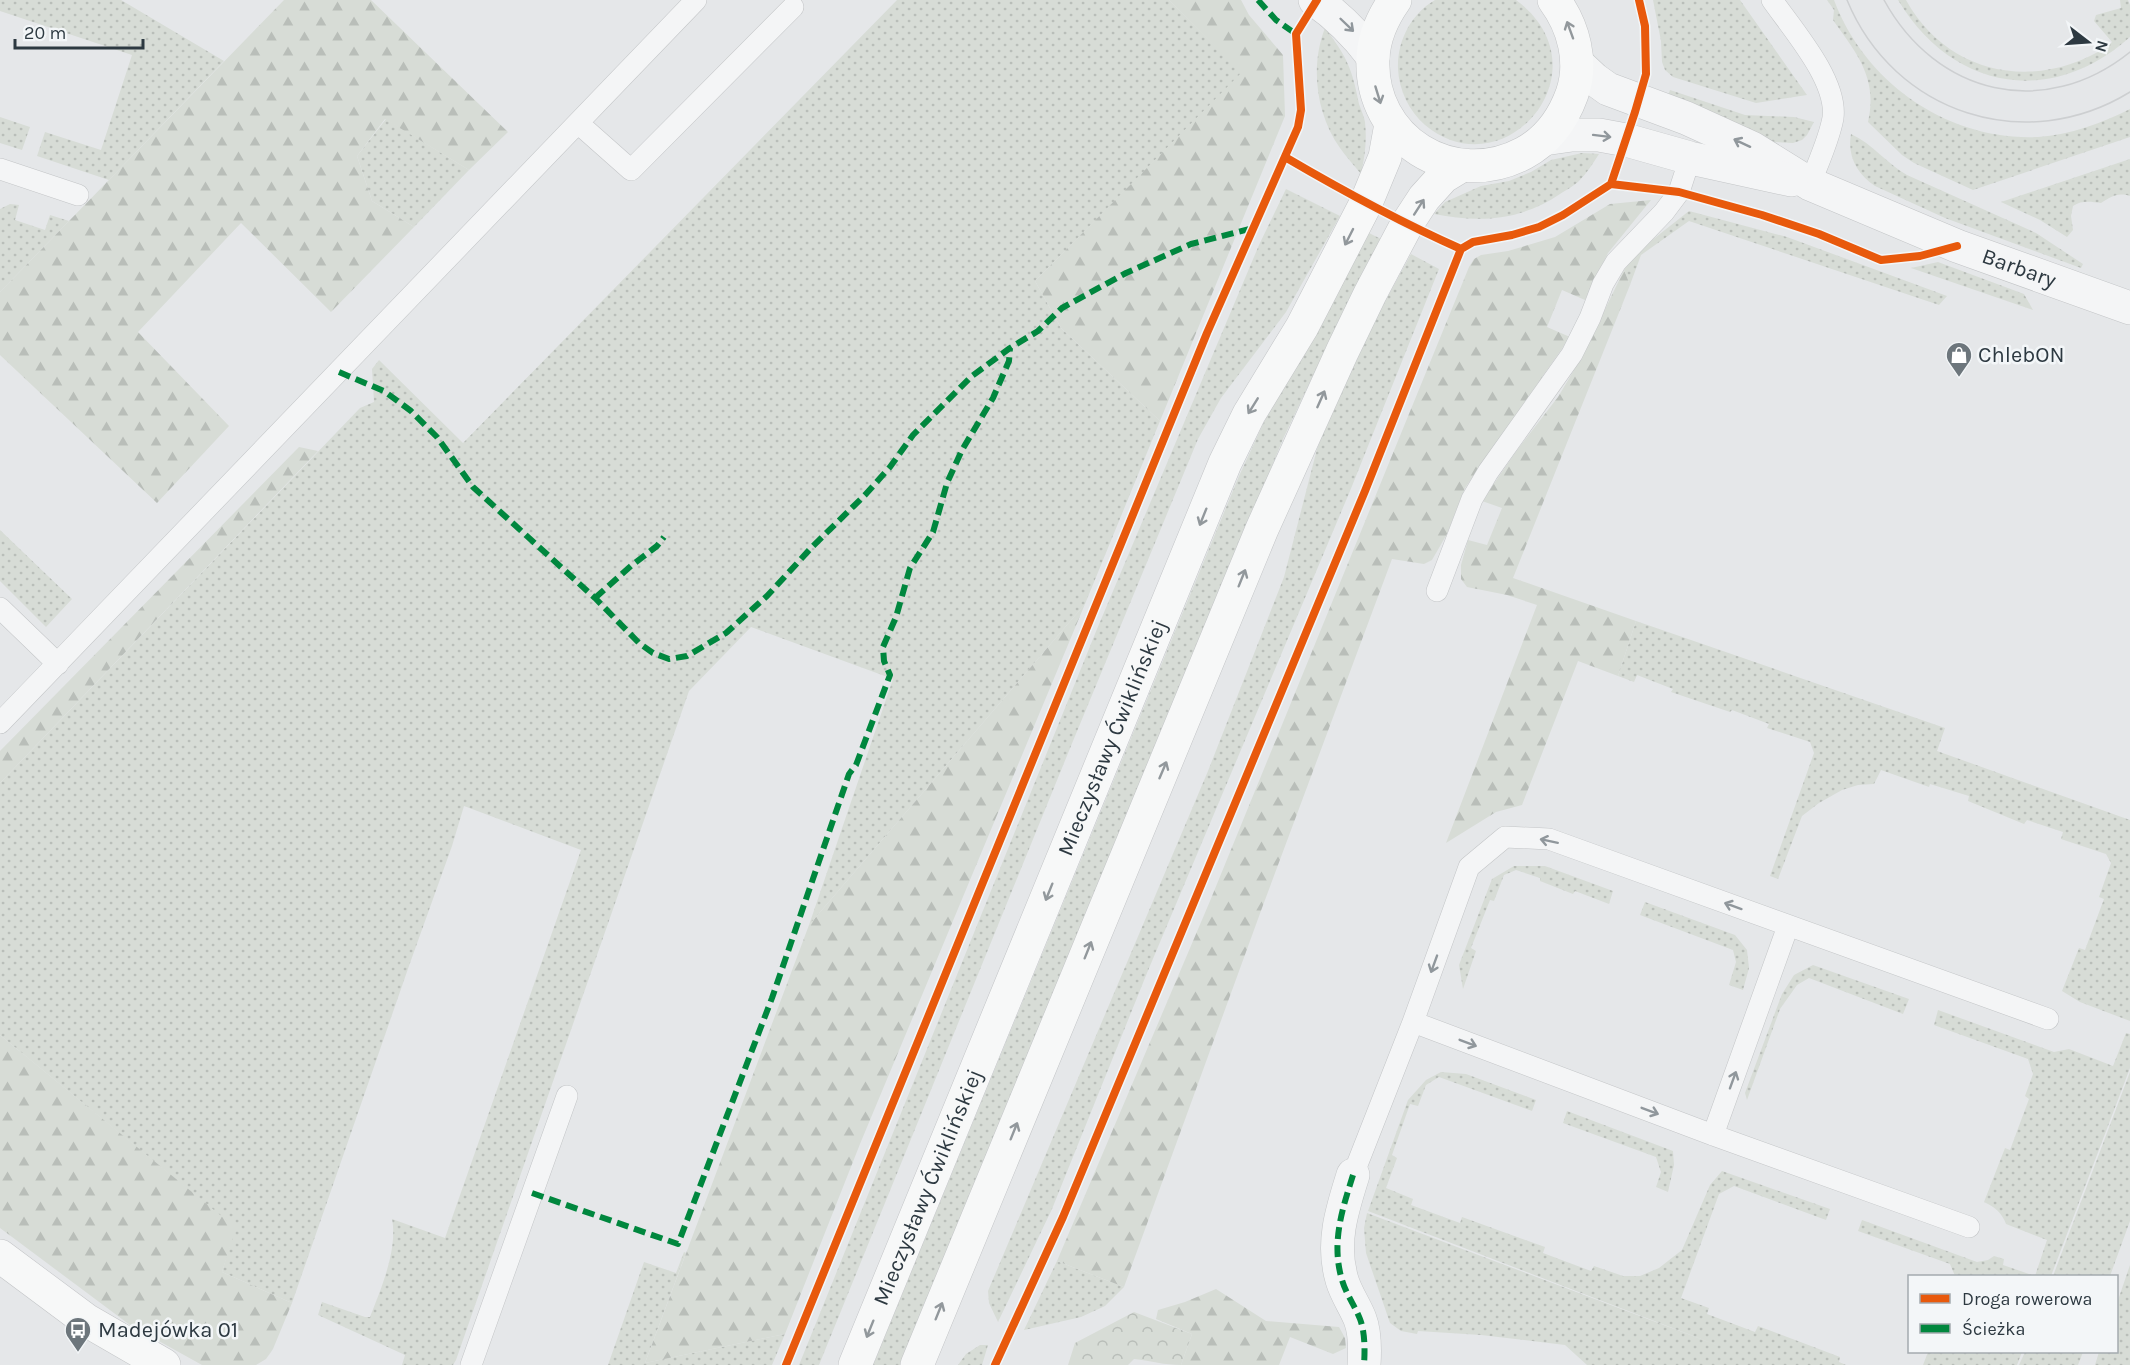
<svg xmlns="http://www.w3.org/2000/svg" width="2130" height="1365" font-family="Karla,sans-serif">
  <style>
    .grass { fill: url(#grass-dots) }
    .forest { fill: url(#forest-firs) }
    .park { fill: url(#park-crowns) }
    .lines { fill: none; stroke-linecap: round; stroke-linejoin: round }
    .lane-casing { stroke: #c3c5c7; stroke-width: 22 }
    .street-casing { stroke: #c3c5c7; stroke-width: 34 }
    .secondary-casing { stroke: #c3c5c7; stroke-width: 34 }
    .lane { stroke: #f4f5f6; stroke-width: 21 }
    .street { stroke: #f4f5f6; stroke-width: 33 }
    .secondary { stroke: #f7f8f8; stroke-width: 33 }
    .tram { stroke: #cdcfd1; stroke-width: 1.5 }
    .quiet { stroke: #00873e; stroke-width: 6; stroke-dasharray: 12 6; stroke-linecap: butt }
    .cycleway-casing { stroke: #f3f6f8; stroke-width: 11 }
    .cycleway { stroke: #e8590c; stroke-width: 8 }
    .oneway { stroke: #90979c }
    .oneway2 { stroke: #92989c }
    .labels { text-anchor: middle; dominant-baseline: central; stroke-width: 5; stroke-linejoin: round; paint-order: stroke }
    .street-label { font-size: 22px; fill: #2d3941; stroke: #f3f6f8 }
    .poi-label { font-size: 22px; fill: #2d3941; stroke: #f3f6f8; text-anchor: start }
  </style>
  <defs>
    <pattern id="grass-dots" width="8" height="8" patternUnits="userSpaceOnUse" patternTransform="scale(1.5)"><rect width="8" height="8" fill="#d7dcd6"/><path d="M2 2h.1M6 6h.1" fill="none" stroke="#b9beb9" stroke-width="1.8" stroke-linecap="round"/></pattern>
    <pattern id="forest-firs" width="22" height="20" patternUnits="userSpaceOnUse" patternTransform="scale(1.5)"><rect width="22" height="20" fill="#d7dcd6"/><path d="M5 1l3.5 6h-7zM16 11l3.5 6h-7z" fill="#b9beb9"/></pattern>
    <pattern id="park-crowns" width="20" height="18" patternUnits="userSpaceOnUse" patternTransform="scale(1.5)"><rect width="20" height="18" fill="#d7dcd6"/><path d="M2 6a3 3 0 1 1 6 0M12 15a3 3 0 1 1 6 0" fill="none" stroke="#b9beb9"/></pattern>
  </defs>
  <rect width="100%" height="100%" fill="#e5e7e9"/>
  <!-- grass -->
  <path class="grass" d="M0,0H121L224,61L109,180L37,156L45,132L101,150L132,55L0,11Z
    M897,0H1169L1242,73L1035,281L1061,328L1160,421L1085,604L809,925L893,679L751,627L689,691L456,1360L453,1365H402L405,1355L318,1315L322,1302L365,1317H370C381,1289 398,1249 392,1219L445,1238L581,850L464,806L452,846L410,963L292,1303L222,1272L235,1228L0,1035V783L360,408L374,402L372,369L379,360L463,443Z
    M1435,0H1516C1609,69 1505,192 1425,125C1409,111 1399,90 1398,69C1397,41 1411,14 1435,0Z
    M1653,0H1740L1807,95L1756,103L1673,77L1665,70L1662,62L1661,41Z
    M1827,0H1834C1865,83 1948,141 2038,137C2070,135 2102,123 2130,109V137L1973,190L1914,163L1902,155L1868,122C1878,78 1857,54 1833,20L1834,10Z
    M1898,0H1906C1948,76 2037,92 2108,46L2112,42L2094,21L2096,15L2121,8L2120,0H2128L2130,5V37C2051,108 1952,90 1898,0Z
    M1325,28C1347,57 1352,68 1359,104C1361,110 1364,116 1365,122C1367,140 1365,156 1361,174C1354,165 1346,157 1340,148C1316,114 1310,66 1325,28Z
    M1670,90L1745,115L1794,117L1814,122L1807,135L1802,140L1793,143L1774,142L1703,111L1667,98Z
    M0,117L30,127L22,150L0,143Z
    M386,119L469,170L414,227L372,201L357,156Z
    M1851,134C1873,144 1887,164 1907,175L2036,233L2083,264L2081,268L1945,218L1875,186C1857,174 1847,156 1851,134Z
    M1582,153L1599,154C1593,163 1587,173 1579,181C1574,186 1566,190 1560,194C1520,221 1480,223 1434,214L1445,202L1481,186L1509,181L1531,172L1551,160Z
    M2130,159V196C2117,192 2111,197 2101,203C2091,202 2082,200 2073,206L2071,216L2073,230L2067,237L2040,220L2001,202Z
    M1286,189L1340,216L1286,312L1221,398L1198,439L1073,741L819,1365H799L1097,629L1259,245Z
    M10,204L19,205L15,220L45,230L50,215L69,221L0,292V209Z
    M1689,211L1787,237L1947,296L1939,305L1689,221L1641,255L1630,285L1624,270L1637,252Z
    M1367,232L1385,241L1328,344L1283,439L906,1365H873L1239,476L1264,422Z
    M1411,254L1439,269L1350,491L1147,973L1052,1209L998,1322L989,1303L988,1291L1208,771L1284,577L1317,449L1331,411L1370,329Z
    M1938,262L2024,294L2033,310L1911,268Z
    M0,530L72,599L46,627L0,581Z
    M1636,621L1945,728L1937,751L2130,820V1021L2080,1002L2062,991L2079,948L2085,950L2104,899L2099,897L2111,863L2106,854L2061,839L2063,832L2027,820L2024,824L1968,801L1969,796L1930,784L1929,787L1881,770L1874,784L1858,785L1842,790L1819,803L1802,816L1778,879L1770,876L1814,753L1810,742L1767,728L1769,724L1732,710L1730,712L1671,692L1673,689L1637,675L1634,682L1618,676Z
    M1514,866H1545L1613,891L1609,904L1575,891L1573,894L1540,881V878L1516,870L1504,875L1494,901L1490,900L1471,948L1476,951L1463,989L1459,965L1492,879Z
    M1645,902L1735,935L1747,950L1749,968L1743,990L1729,985L1736,962L1733,950L1640,915Z
    M1813,965L1909,999L1903,1014L1809,978L1797,985L1780,1009L1747,1100L1745,1093L1782,994L1794,975Z
    M1938,1010L2054,1052L2069,1049L2113,1066L2126,1033L2130,1034V1068L2051,1276H1955L1950,1264L1858,1231L1862,1220L1977,1262L1988,1260L1994,1256L2004,1259L2003,1265L2035,1276L2047,1240L2006,1224C2002,1213 1995,1207 1984,1202L2005,1148L2010,1150L2029,1099L2025,1096L2033,1074L2028,1059L1934,1025Z
    M1441,1072L1466,1074L1536,1100L1532,1111L1439,1077L1426,1085L1418,1106L1410,1104L1392,1155L1397,1158L1386,1188L1413,1199L1411,1205L1460,1223L1462,1217L1545,1247L1543,1253L1591,1271L1594,1266L1623,1276H1640L1659,1268L1682,1250L1710,1185L1722,1171L1830,1209L1826,1220L1734,1186L1719,1194L1681,1298L1709,1308L1707,1314L1755,1332L1758,1326L1840,1357L1839,1362L1846,1365H1587L1565,1345L1481,1335L1418,1331L1417,1334L1401,1331L1390,1323L1366,1253L1364,1228L1367,1213L1722,1347L1368,1211L1408,1100L1426,1080Z
    M2130,1072V1221L2110,1276H2053Z
    M1567,1111L1673,1151L1674,1165L1668,1192L1656,1187L1661,1172L1656,1157L1563,1123Z
    M684,1252L686,1253L645,1363L785,1334L772,1365H608L644,1262L676,1273Z
    M1057,1261L1124,1287L1105,1306L1081,1317L1024,1330Z
    M2130,1265V1365H2095L2099,1352H2116L2117,1303Z
    M980,1345H988L982,1365H958L966,1354Z
    M1928,1352L1933,1354L1935,1352H2022L2017,1365H1923Z
    M2025,1352H2083L2078,1365H2019Z"/>
  <!-- forest -->
  <path class="forest" d="M284,0H371L508,132L469,170L385,119L357,156L372,201L414,227L331,312L241,223L138,332L229,426L157,503L0,355V292Z
    M1169,0H1241L1249,15L1283,55L1285,116L1160,421L1061,328L1035,281L1241,73Z
    M1651,200L1608,253L1585,300L1562,290L1547,327L1570,337L1465,488L1447,534L1432,560L1424,564L1392,559L1262,908L1124,1287L1057,1261L1210,901L1469,267L1474,259L1481,255L1508,251L1555,237L1610,204Z
    M1624,270L1630,285L1513,578L1636,621L1618,676L1578,661L1522,805L1496,812L1446,843L1537,605L1507,595L1467,587L1461,579V565L1468,540L1487,545L1502,508L1482,501L1517,450L1558,397L1583,355Z
    M299,447L318,451L0,783V751Z
    M1085,604L860,1144L785,1334L645,1363L809,925Z
    M0,1035L236,1228L222,1272L292,1303L273,1349L266,1359L256,1365H202L130,1325L0,1228Z
    M1216,1289L1266,1321L1339,1327L1345,1338L1346,1348L1333,1354L1290,1337L1279,1365H1181L1192,1334L1156,1319L1158,1310L1185,1302Z"/>
  <!-- park -->
  <path class="park" d="M1134,1312L1192,1334L1181,1365C1164,1365 1152,1361 1134,1359L1128,1365H1068L1075,1343Z"/>
  <g class="lines">
    <!-- lane casing -->
    <g class="lane-casing">
      <path id="lane" d="M1772,0C1793,30 1838,81 1833,118C1829,140 1818,163 1810,184
        M578,123L631,170L793,7
        M0,169L78,195
        M1437,591L1472,499L1488,472L1572,354L1590,318L1603,284L1616,262L1664,212L1679,192L1690,158
        M0,608L58,664
        M0,723L696,0
        M1413,1022L1713,1135L1969,1227
        M1713,1135L1788,926
        M1353,1175L1413,1022L1469,867L1505,837L1549,839L2048,1019
        M471,1365L567,1096"/>
    </g>
    <!-- street casing -->
    <g class="street-casing">
      <g id="street">
        <path d="M1315,0C1338,16 1356,34 1373,57"/>
        <path id="s1" d="M1577,63L1594,79L1608,89L1686,118L1752,148L1810,184L1957,246L2130,308"/>
        <path d="M1544,139L1572,135H1599L1626,140L1690,158L1791,180"/>
        <path d="M1353,1175C1342,1210 1331,1243 1342,1280C1346,1294 1355,1306 1360,1319C1365,1332 1365,1350 1364,1365"/>
      </g>
    </g>
    <!-- secondary casing -->
    <g class="secondary-casing">
      <g id="secondary">
        <path d="M1395,0C1383,17 1374,37 1373,58C1369,140 1453,191 1524,153C1548,140 1563,119 1572,94C1583,62 1574,27 1554,0"/>
        <path d="M0,1256L86,1320L164,1365"/>
        <path id="s2" d="M855,1365L1225,463L1249,414L1302,327L1366,203L1385,157L1391,124"/>
        <path d="M917,1365L1262,529L1342,352L1370,294L1407,224L1424,198L1443,177L1461,166"/>
      </g>
    </g>
    <!-- lane -->
    <use href="#lane" class="lane"/>
    <!-- street -->
    <use href="#street" class="street"/>
    <!-- secondary -->
    <use href="#secondary" class="secondary"/>
    <!-- tram -->
    <path class="tram" d="M1847,0C1894,114 2026,156 2130,92
      M1884,0C1936,95 2044,121 2130,52"/>
    <!-- quiet -->
    <path class="quiet" d="M1258,0L1276,20L1296,34
      M339,372L384,391L411,411L437,437L473,487L595,598L639,643L653,653L669,659L687,656L726,633L767,596L812,547L865,495L890,467L913,435L972,376L1010,348L1038,331L1062,308L1126,273L1191,244L1253,228
      M595,598L631,566L657,546L664,537
      M1353,1175C1342,1210 1331,1243 1342,1280C1346,1294 1355,1306 1360,1319C1365,1332 1365,1350 1364,1365
      M532,1193L678,1244L772,998L849,774L856,765L890,675L884,661L883,647L896,617L910,568L933,532L947,483L962,450L993,398L1009,361L1010,348"/>
    <!-- cycleway casing -->
    <g class="cycleway-casing">
      <path id="cycleway" d="M1285,157C1343,191 1400,222 1461,249
        M1611,184L1679,192L1762,215L1819,234L1881,260L1920,256L1957,246
        M786,1365L1207,333L1298,127L1301,110L1296,34L1317,0
        M995,1365L1063,1217L1365,491L1461,249L1473,242L1512,235L1539,227L1563,215L1611,184L1635,112L1646,74L1645,26L1639,0"/>
    </g>
    <!-- cycleway -->
    <use href="#cycleway" class="cycleway"/>
  </g>
  <!-- one-way arrows -->
  <defs><path id="oneway-shaft" d="M-6 0H5M1.5-3L5.5 0L1.5 3" fill="none" stroke-width="1.6" stroke-linecap="round" stroke-linejoin="round" transform="scale(1.5)"/></defs>
  <g class="oneway">
    <use href="#oneway-shaft" transform="translate(1347 25) rotate(44)"/>
    <use href="#oneway-shaft" transform="translate(1602 136) rotate(7)"/>
    <use href="#oneway-shaft" transform="translate(1742 143) rotate(-155)"/>
    <use href="#oneway-shaft" transform="translate(1549 841) rotate(-168)"/>
    <use href="#oneway-shaft" transform="translate(1733 906) rotate(-160)"/>
    <use href="#oneway-shaft" transform="translate(1434 964) rotate(110)"/>
    <use href="#oneway-shaft" transform="translate(1468 1043) rotate(21)"/>
    <use href="#oneway-shaft" transform="translate(1733 1080) rotate(-70)"/>
    <use href="#oneway-shaft" transform="translate(1650 1111) rotate(21)"/>
  </g>
  <g class="oneway2">
    <use href="#oneway-shaft" transform="translate(1570 30) rotate(-110)"/>
    <use href="#oneway-shaft" transform="translate(1378 95) rotate(73)"/>
    <use href="#oneway-shaft" transform="translate(1419 207) rotate(-57)"/>
    <use href="#oneway-shaft" transform="translate(1349 237) rotate(117)"/>
    <use href="#oneway-shaft" transform="translate(1321 399) rotate(-66)"/>
    <use href="#oneway-shaft" transform="translate(1253 406) rotate(122)"/>
    <use href="#oneway-shaft" transform="translate(1203 517) rotate(112)"/>
    <use href="#oneway-shaft" transform="translate(1242 578) rotate(-68)"/>
    <use href="#oneway-shaft" transform="translate(1163 770) rotate(-67)"/>
    <use href="#oneway-shaft" transform="translate(1049 892) rotate(112)"/>
    <use href="#oneway-shaft" transform="translate(1088 950) rotate(-68)"/>
    <use href="#oneway-shaft" transform="translate(1014 1131) rotate(-68)"/>
    <use href="#oneway-shaft" transform="translate(939 1311) rotate(-68)"/>
    <use href="#oneway-shaft" transform="translate(870 1329) rotate(112)"/>
  </g>
  <!-- icons -->
  <defs>
    <g id="shop-pin" transform="scale(1.35)"><path d="M0 17L-7.5 6A9.5 9.5 0 1 1 7.5 6Z" fill="#6d767c" stroke="#f3f6f8"/><path d="M-5-2.5h2.3a2.7 3.5 0 0 1 5.4 0H5L5.5 6h-11ZM-1.5-2.5h3a1.5 2.3 0 0 0-3 0Z" fill="#fff"/></g>
    <g id="bus-pin" transform="scale(1.35)"><path d="M0 17L-7.5 6A9.5 9.5 0 1 1 7.5 6Z" fill="#6d767c" stroke="#f3f6f8"/><path d="M-5-6H5V4H4V6H2V4H-2V6H-4V4H-5ZM-3.5-4V0h7V-4ZM-3.5 1.2v1.5H-2V1.2ZM2 1.2v1.5H3.5V1.2Z" fill="#fff"/></g>
  </defs>
  <g fill-rule="evenodd">
    <use href="#shop-pin" x="1959" y="355"/>
    <use href="#bus-pin" x="78" y="1330"/>
  </g>
  <g class="labels">
    <!-- street labels -->
    <g class="street-label">
      <text stroke="none"><textPath href="#s1" startOffset="490">Barbary</textPath></text>
      <text stroke="none"><textPath href="#s2" startOffset="678">Mieczysławy Ćwiklińskiej</textPath></text>
      <text stroke="none"><textPath href="#s2" startOffset="192">Mieczysławy Ćwiklińskiej</textPath></text>
    </g>
    <!-- poi labels -->
    <g class="poi-label">
      <text x="1978" y="355">ChlebON</text>
      <text x="98" y="1330">Madejówka 01</text>
    </g>
  </g>
  <!-- legend -->
  <rect x="1908" y="1275" width="210" height="78" fill="#f3f6f8" stroke="#a4aaaf" stroke-width="1.5"/>
  <rect x="1920" y="1294" width="30" height="9" fill="#e8590c" stroke="#a4aaaf" stroke-width="1.5"/>
  <text x="1962" y="1305" font-size="18" fill="#2d3941">Droga rowerowa</text>
  <rect x="1920" y="1324" width="30" height="9" fill="#00873e" stroke="#a4aaaf" stroke-width="1.5"/>
  <text x="1962" y="1335" font-size="18" fill="#2d3941">Ścieżka</text>
  <!-- north arrow -->
  <g transform="translate(2088 42) rotate(107)" stroke="#f3f6f8" stroke-width="4.5" paint-order="stroke">
  <path d="M0-4.5L10 22L0 15L-10 22Z" fill="#2d3941"/>
  <text y="-9" font-size="16" font-weight="bold" text-anchor="middle" fill="#2d3941">N</text>
  </g>
  <!-- scale -->
  <path d="M15 39v9h128v-9" fill="none" stroke="#2d3941" stroke-width="3"/>
  <text x="24" y="39" font-size="18" fill="#2d3941" stroke="#f3f6f8" stroke-width="4.5" paint-order="stroke">20 m</text>
</svg>
